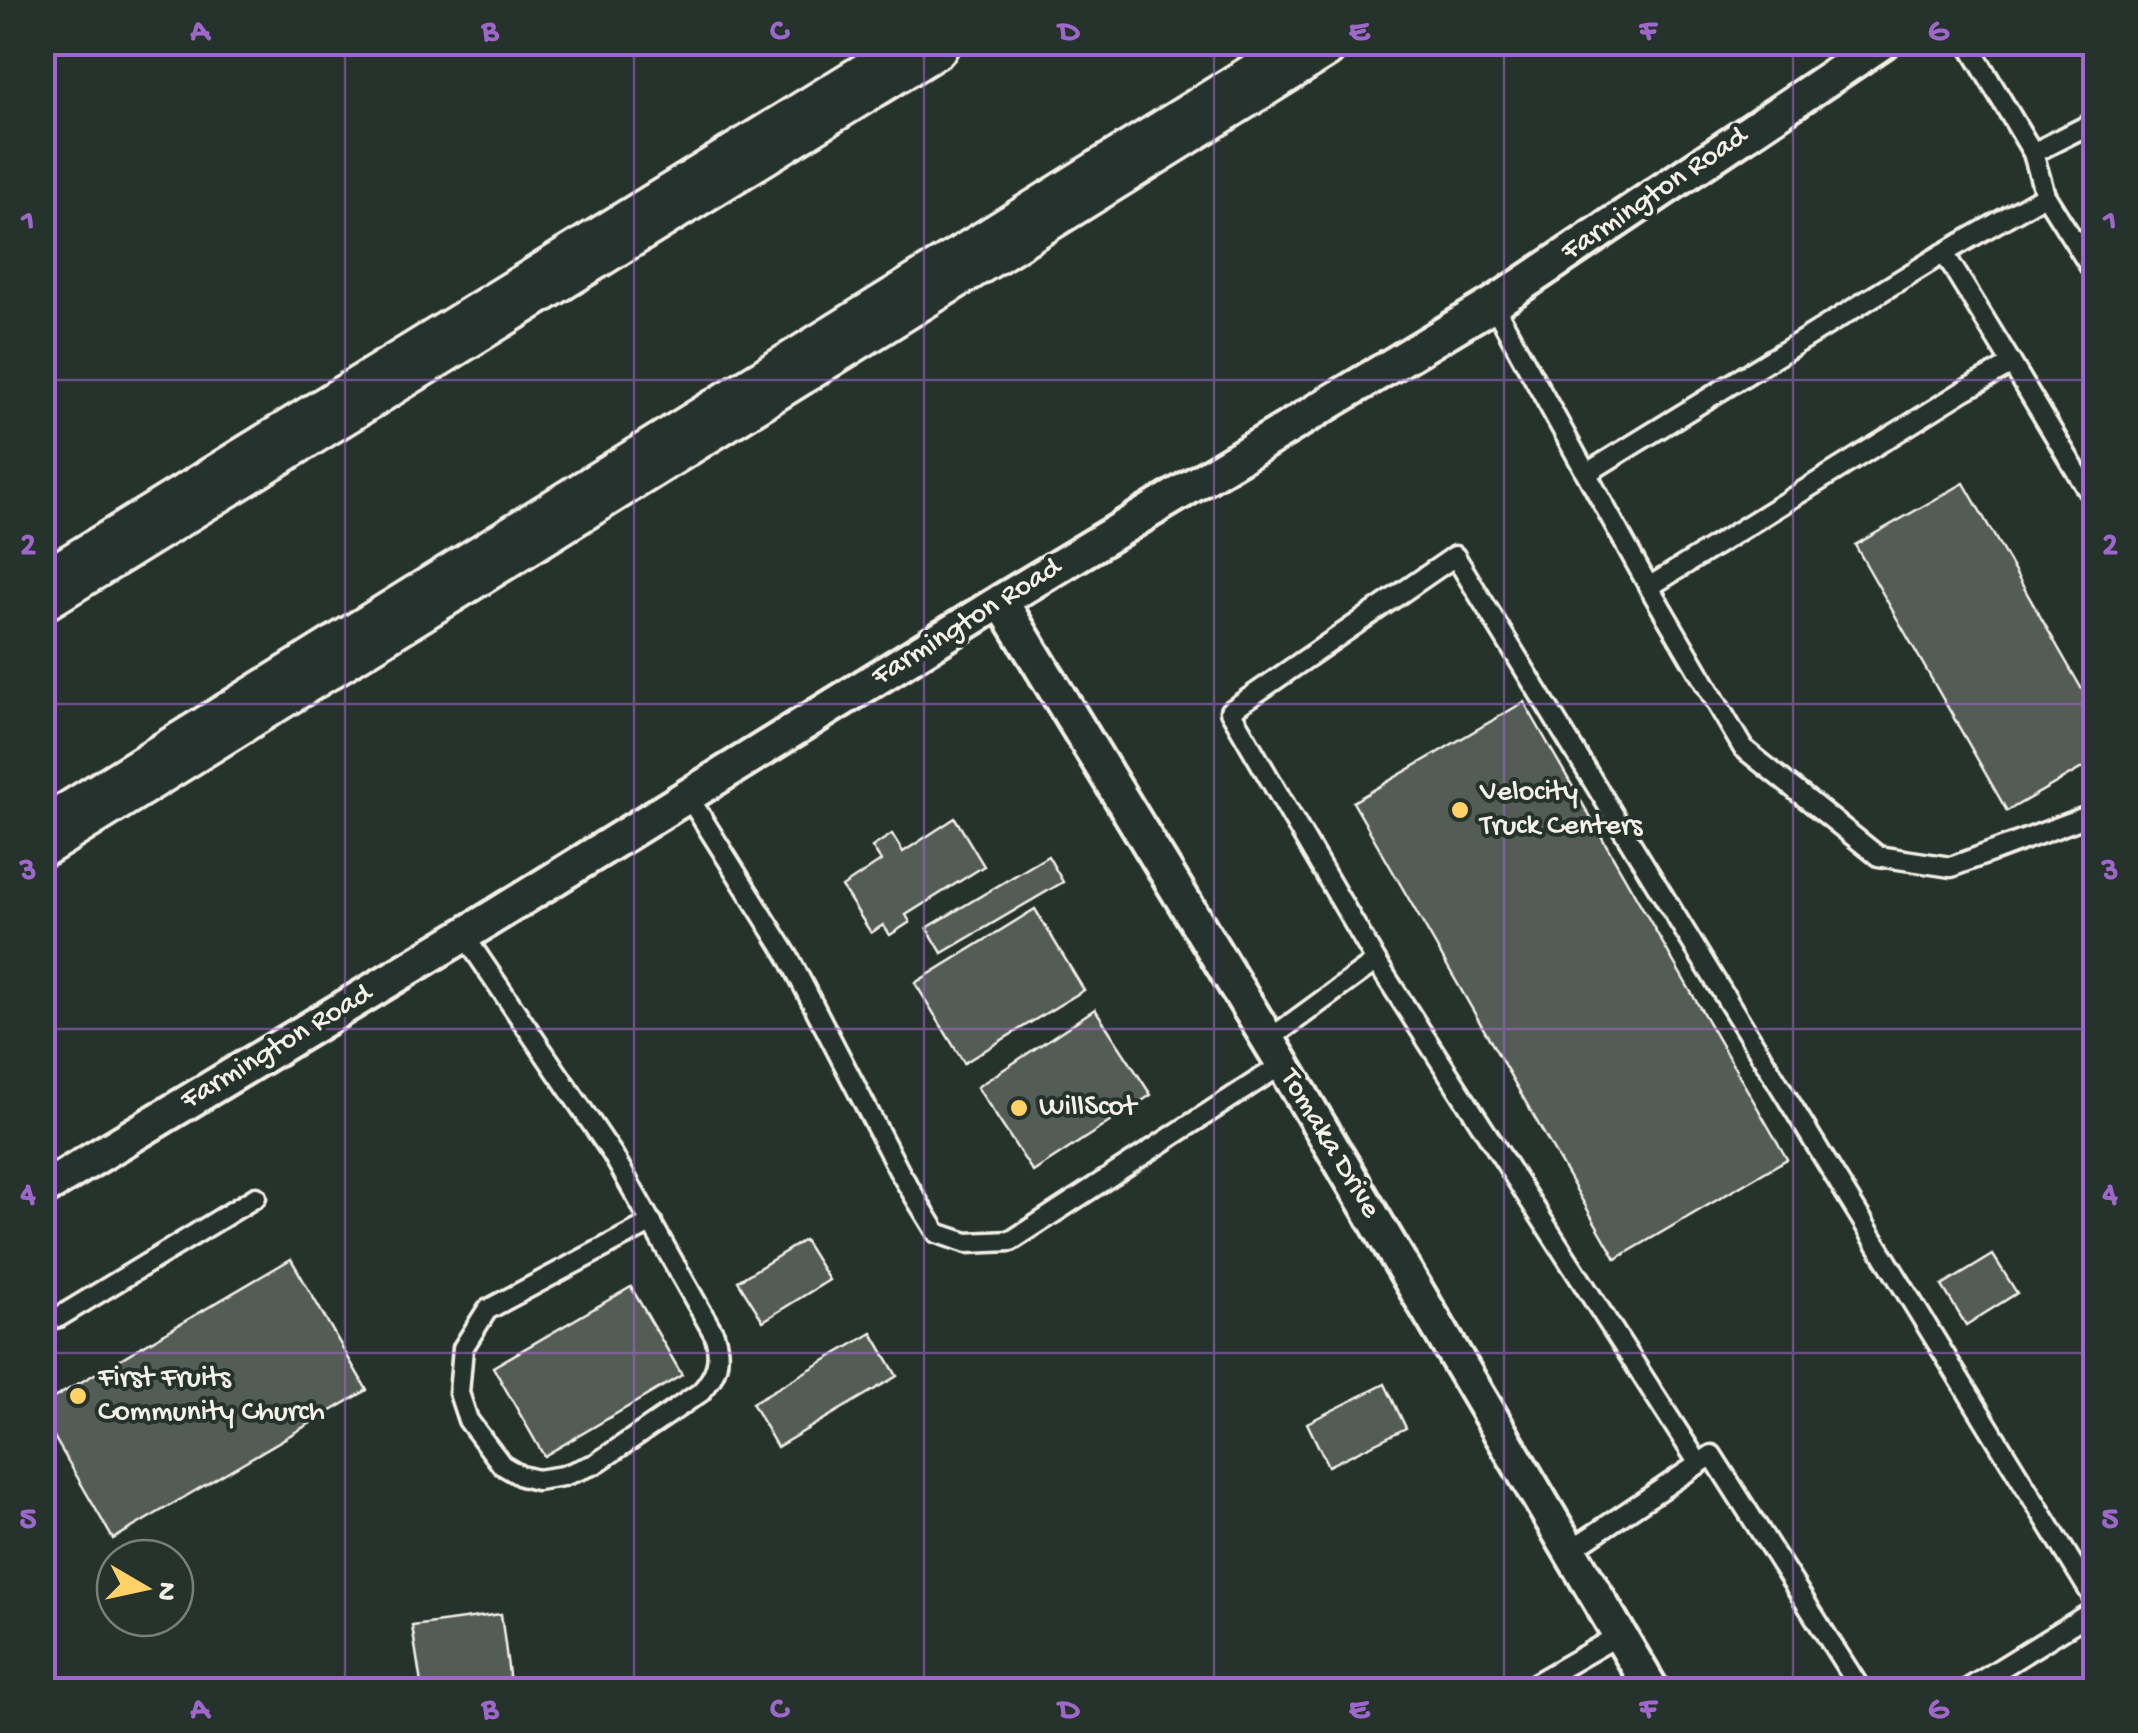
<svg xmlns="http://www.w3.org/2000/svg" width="2138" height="1733" font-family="'Gochi Hand',sans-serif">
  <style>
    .building { fill: #525c55; stroke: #f4f1e8; stroke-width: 2.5 }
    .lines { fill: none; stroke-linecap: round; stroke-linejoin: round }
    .service-casing { stroke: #f4f1e8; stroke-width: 25 }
    .minor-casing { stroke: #f4f1e8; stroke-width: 40 }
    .motorway-casing { stroke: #f4f1e8; stroke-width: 62 }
    .service { stroke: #26332d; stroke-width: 18 }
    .minor { stroke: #26332d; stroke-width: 32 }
    .motorway { stroke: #26332d; stroke-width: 55 }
    .grid { fill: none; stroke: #9f67cb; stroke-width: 2.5; stroke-opacity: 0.55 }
    .poi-dot { fill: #ffd166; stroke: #26332d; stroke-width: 4 }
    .labels { text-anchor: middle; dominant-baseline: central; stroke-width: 8; stroke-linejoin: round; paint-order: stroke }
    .street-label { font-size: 30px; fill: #f4f1e8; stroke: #26332d }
    .poi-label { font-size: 30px; fill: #f4f1e8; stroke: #26332d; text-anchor: start }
    .neatline { fill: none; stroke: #9f67cb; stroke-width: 4 }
    .grid-label { font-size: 32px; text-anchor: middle; font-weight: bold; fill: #9f67cb }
  </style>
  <rect width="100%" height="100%" fill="#26332d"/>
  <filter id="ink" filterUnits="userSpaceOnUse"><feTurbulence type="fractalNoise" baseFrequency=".01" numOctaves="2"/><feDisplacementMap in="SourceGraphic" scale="20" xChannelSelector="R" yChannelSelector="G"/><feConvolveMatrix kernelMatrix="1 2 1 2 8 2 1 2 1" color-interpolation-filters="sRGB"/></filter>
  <g filter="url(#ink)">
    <!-- building -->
    <path class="building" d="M1964,483L2096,714V760L2007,811L1855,545Z
      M1524,702L1787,1159L1616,1259L1353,802Z
      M955,818L984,866L906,915L910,922L890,935L883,925L871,933L842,887L881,861L872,847L892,834L903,852Z
      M1048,856L1063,882L942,953L927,928Z
      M1035,909L1084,990L964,1063L915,983Z
      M1095,1009L1151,1095L1033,1172L977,1087Z
      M804,1240L829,1280L763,1321L738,1281Z
      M1993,1255L2017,1293L1966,1325L1942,1286Z
      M291,1259L367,1390L113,1539L42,1416V1405Z
      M631,1287L682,1375L544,1456L493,1367Z
      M872,1333L897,1376L777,1447L752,1403Z
      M1385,1384L1406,1428L1328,1466L1307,1423Z
      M501,1614L511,1690H422L412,1626Z"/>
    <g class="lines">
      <!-- service casing -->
      <g class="service-casing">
        <path id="service" d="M1967,42L2033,153L2045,195L2096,276
          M2033,153L2096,121
          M1493,304L1649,587L1743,748L1878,856L1951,867L2096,813
          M2012,364L2088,491
          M1587,473L1944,253
          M1649,587L1965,390L2012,364L1944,253L2045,195
          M688,796L788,956L899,1171L937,1233L967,1243L1011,1241L1283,1064
          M464,935L613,1155L714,1334C722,1358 717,1374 701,1392L595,1464L563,1476L537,1480L521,1476L502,1465L468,1420L459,1393L463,1348L487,1310L652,1222
          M1376,961L1699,1464
          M1267,1041L1376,961L1230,711L1455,556L2096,1602
          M42,1321L59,1317L256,1197
          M1569,1551L1712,1455L1861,1690
          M1524,1690L1619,1635
          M1966,1690L2096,1609"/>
      </g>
      <!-- minor casing -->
      <g class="minor-casing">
        <path id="minor" d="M1001,601L1283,1064L1652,1690
          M42,1190L464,935L1001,601L1493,304L1883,42"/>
      </g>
      <!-- motorway casing -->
      <g class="motorway-casing">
        <path id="motorway" d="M42,592L931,42
          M42,838L1320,42"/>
      </g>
      <!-- service -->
      <use href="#service" class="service"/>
      <!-- minor -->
      <use href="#minor" class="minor"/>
      <!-- motorway -->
      <use href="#motorway" class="motorway"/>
    </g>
  </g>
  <!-- grid -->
  <path class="grid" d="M345,42V1690M634,42V1690M924,42V1690M1214,42V1690M1504,42V1690M1793,42V1690M42,380H2096M42,704H2096M42,1029H2096M42,1353H2096"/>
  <!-- markers -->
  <g class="poi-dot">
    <circle cx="1460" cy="810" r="10"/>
    <circle cx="1019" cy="1108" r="10"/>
    <circle cx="78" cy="1396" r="10"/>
  </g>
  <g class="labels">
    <!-- street labels -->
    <g class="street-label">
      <text transform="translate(1655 195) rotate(-34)">Farmington Road</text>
      <text transform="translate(967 623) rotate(-32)">Farmington Road</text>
      <text transform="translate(277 1048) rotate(-31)">Farmington Road</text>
      <text transform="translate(1329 1144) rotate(59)">Tomaka Drive</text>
    </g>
    <!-- poi labels -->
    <g class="poi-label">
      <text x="1480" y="793">Velocity<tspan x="1480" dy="34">Truck Centers</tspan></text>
      <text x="1039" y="1108">WillScot</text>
      <text x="98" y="1379">First Fruits<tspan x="98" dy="34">Community Church</tspan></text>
    </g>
  </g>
  <!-- margin -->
  <rect width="2138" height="1733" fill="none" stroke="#26332d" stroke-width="110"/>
  <!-- north arrow -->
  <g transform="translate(145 1588) rotate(99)"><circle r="48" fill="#26332d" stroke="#787f78" stroke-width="2.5"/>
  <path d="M0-8L18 38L0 25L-18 38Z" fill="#ffd166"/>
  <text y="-15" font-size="28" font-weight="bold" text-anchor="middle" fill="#f4f1e8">N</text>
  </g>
  <rect x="55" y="55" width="2028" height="1623" class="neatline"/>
  <g class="grid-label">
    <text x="200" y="39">A</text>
    <text x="490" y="39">B</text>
    <text x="779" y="39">C</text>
    <text x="1069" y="39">D</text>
    <text x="1359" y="39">E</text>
    <text x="1648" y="39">F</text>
    <text x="1938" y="39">G</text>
    <text x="28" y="229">1</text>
    <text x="2110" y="229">1</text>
    <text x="28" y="553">2</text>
    <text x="2110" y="553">2</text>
    <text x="28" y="878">3</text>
    <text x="2110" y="878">3</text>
    <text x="28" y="1202">4</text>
    <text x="2110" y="1202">4</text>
    <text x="28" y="1527">5</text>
    <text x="2110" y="1527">5</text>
    <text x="200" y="1717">A</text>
    <text x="490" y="1717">B</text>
    <text x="779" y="1717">C</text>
    <text x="1069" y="1717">D</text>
    <text x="1359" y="1717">E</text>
    <text x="1648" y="1717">F</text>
    <text x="1938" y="1717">G</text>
  </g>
</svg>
